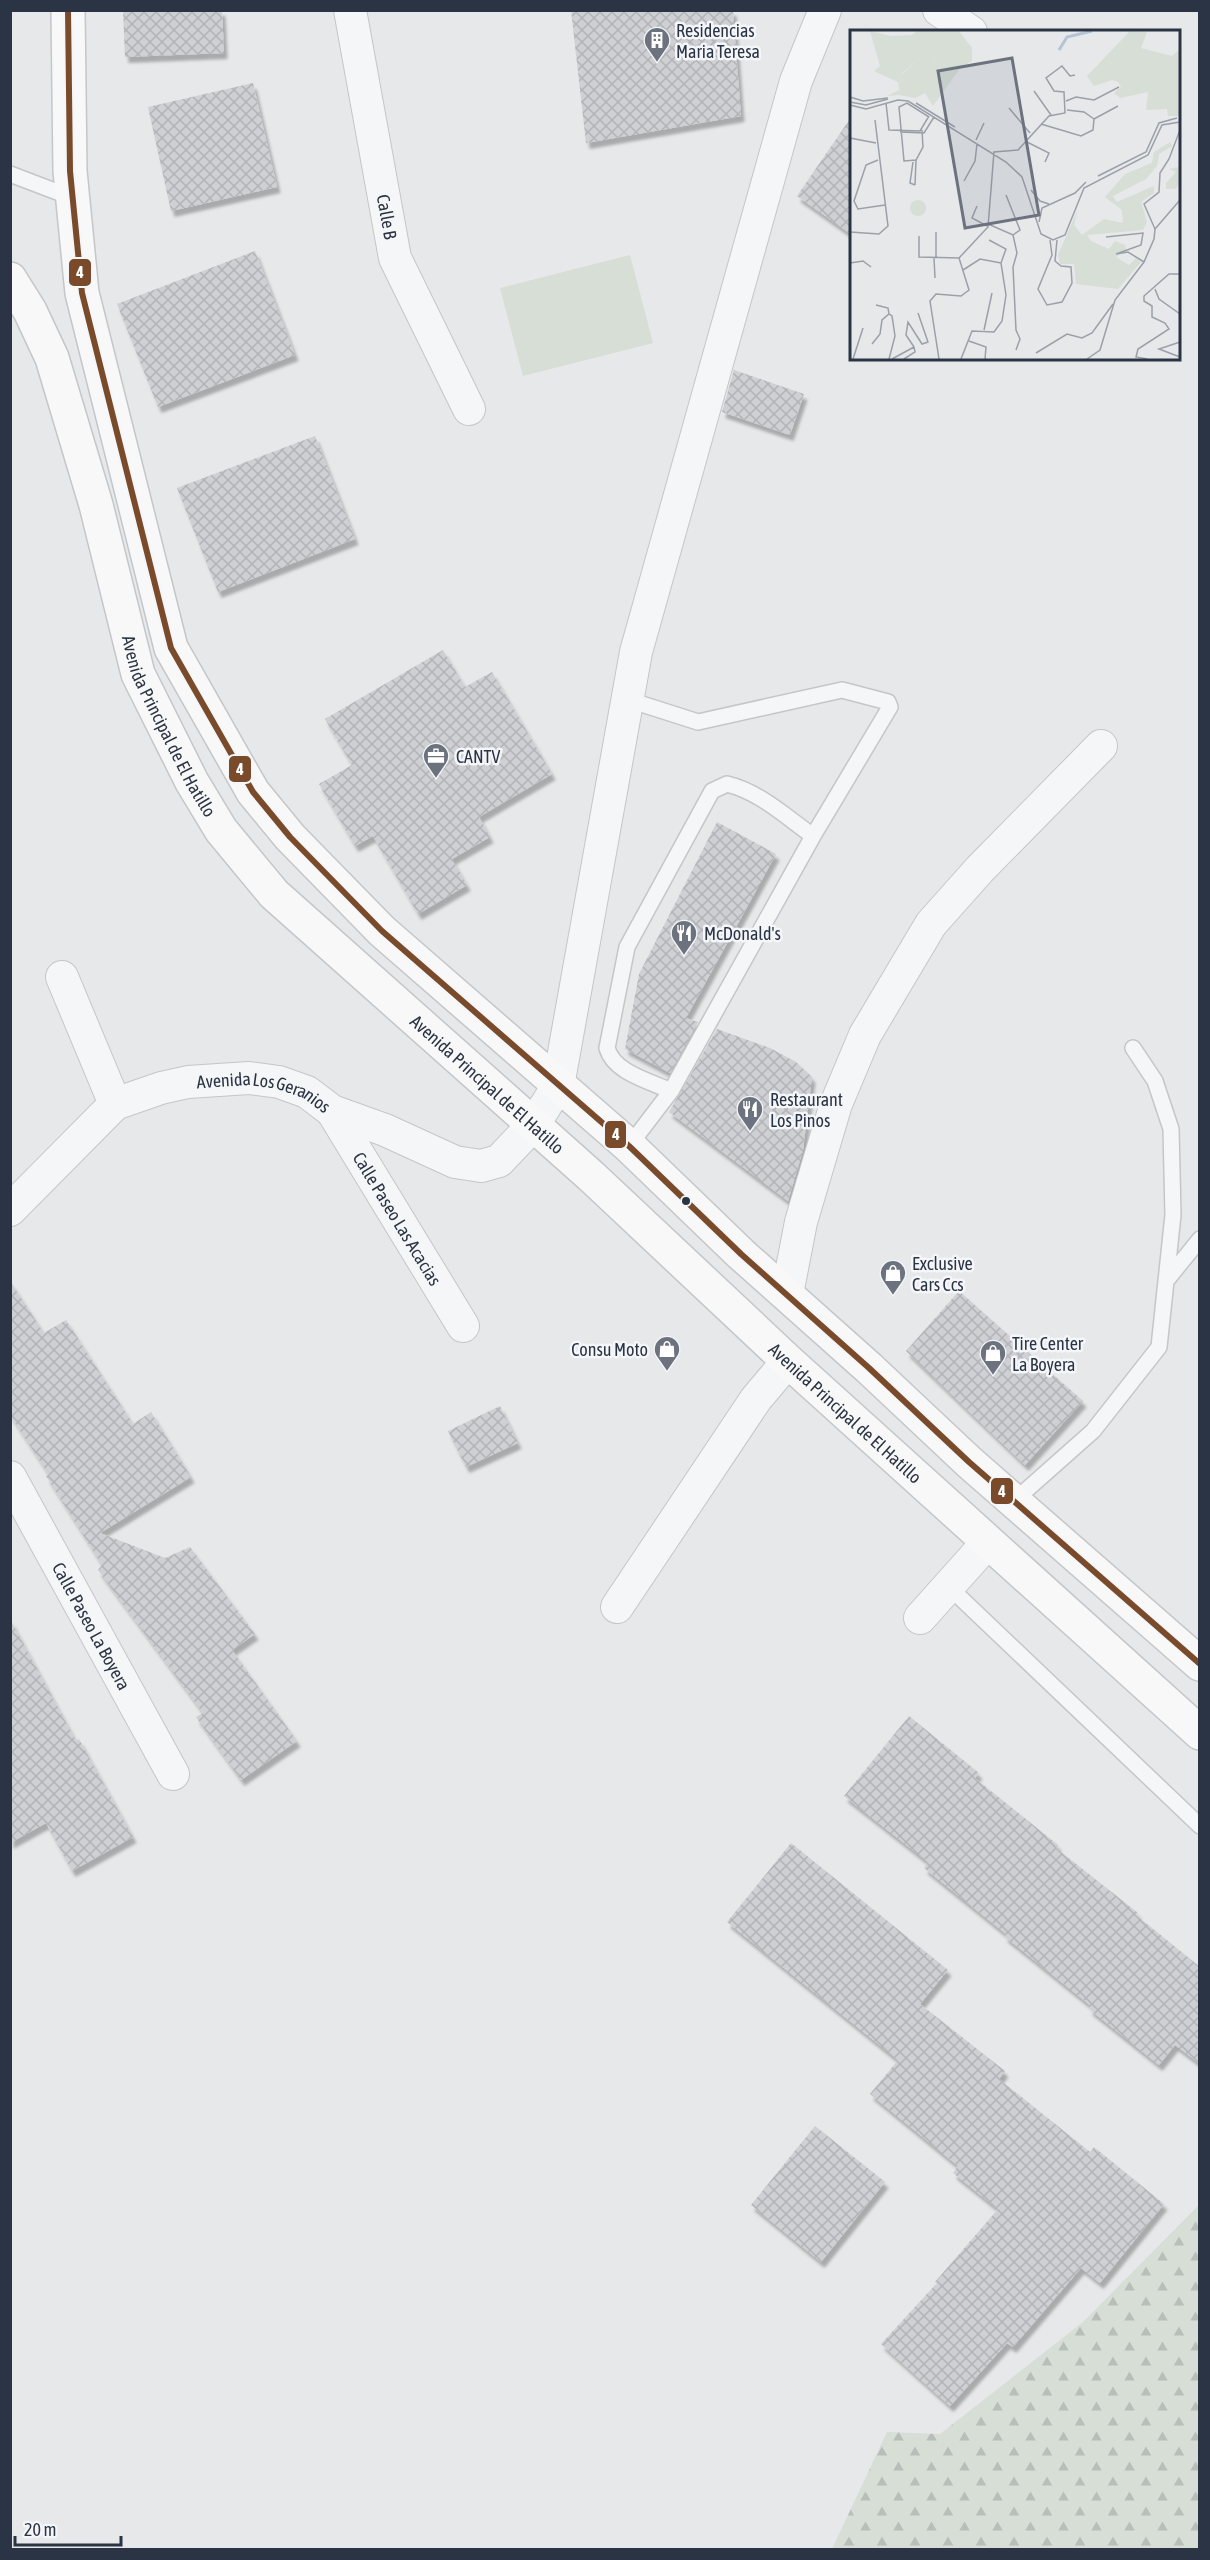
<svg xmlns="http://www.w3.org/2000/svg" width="1210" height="2560" font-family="'Asap Condensed',sans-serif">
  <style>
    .green { fill: #d6ded6 }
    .forest { fill: url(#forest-firs) }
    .building { fill: url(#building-cross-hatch); filter: url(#shadow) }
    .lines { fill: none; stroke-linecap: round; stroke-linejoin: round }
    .lane-casing { stroke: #c4c6c8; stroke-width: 18 }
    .street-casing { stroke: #c4c6c8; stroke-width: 34 }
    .secondary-casing { stroke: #c4c6c8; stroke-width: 36 }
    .lane { stroke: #f5f6f7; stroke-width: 15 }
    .street { stroke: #f5f6f7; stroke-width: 32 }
    .secondary { stroke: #f8f8f8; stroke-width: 33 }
    .bus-1-casing { stroke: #f4f6f9; stroke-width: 10 }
    .bus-1 { stroke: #7a4b2a; stroke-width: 6 }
    .bus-dot { fill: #2b3445; stroke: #f4f6f9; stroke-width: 2 }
    .labels { text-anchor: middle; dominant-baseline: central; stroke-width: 5; stroke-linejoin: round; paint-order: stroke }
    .poi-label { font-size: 18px; fill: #2b3445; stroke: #f4f6f9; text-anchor: start }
    .street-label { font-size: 18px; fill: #2b3445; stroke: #f4f6f9 }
    .inset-river { fill: none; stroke: #b4c4d5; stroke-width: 3 }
    .inset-road { fill: none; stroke: #9ba0a8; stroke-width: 1.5 }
    .view { fill: #6c737f; fill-opacity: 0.15; stroke: #6c737f; stroke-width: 3 }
    .inset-edge { fill: none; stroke: #2b3445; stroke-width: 3 }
    .line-badge { stroke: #f4f6f9; stroke-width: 2 }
    .badge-label { font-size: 16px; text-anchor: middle; font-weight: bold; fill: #fff }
  </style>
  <defs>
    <pattern id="forest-firs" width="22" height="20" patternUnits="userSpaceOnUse" patternTransform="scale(1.5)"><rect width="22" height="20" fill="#d6ded6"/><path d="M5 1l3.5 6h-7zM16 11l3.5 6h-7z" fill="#b8bfb9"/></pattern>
    <pattern id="building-cross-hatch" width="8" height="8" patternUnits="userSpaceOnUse" patternTransform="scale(1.5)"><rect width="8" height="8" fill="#ced0d3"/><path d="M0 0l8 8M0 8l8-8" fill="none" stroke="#b1b3b6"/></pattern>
    <filter id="shadow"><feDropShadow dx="3.5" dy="6" stdDeviation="1.5" flood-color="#0004"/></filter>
  </defs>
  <rect width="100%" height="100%" fill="#e6e8ea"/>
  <!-- green -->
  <path class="green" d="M630,255L653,343L523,376L500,288Z"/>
  <!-- forest -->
  <path class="forest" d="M1199,2205V2549H832L887,2432L940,2434L1083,2322Z"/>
  <!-- building -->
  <path class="building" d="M123,10H222L224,53L125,57Z
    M571,10H733L741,116L586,143Z
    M253,83L277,187L171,211L148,107Z
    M852,116V235L797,196Z
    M255,251L295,355L158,407L117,304Z
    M734,370L804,394L790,435L722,412Z
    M315,436L355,539L218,592L177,488Z
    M443,650L465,687L492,672L552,774L479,817L490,837L452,859L467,885L418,914L373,836L355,846L319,784L352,765L325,719Z
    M717,822L776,854L686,1018L698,1022L670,1073L625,1049L639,974Z
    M717,1029L770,1048L796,1062L812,1077L803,1150L788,1201L669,1112Z
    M10,1281L44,1333L66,1320L133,1424L151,1412L191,1477L100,1533L165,1558L190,1547L255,1634L232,1650L297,1741L241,1780L196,1717L203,1713L98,1570L102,1565L46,1476L49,1475L10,1415Z
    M959,1291L1083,1401L1025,1465L906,1351Z
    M500,1406L518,1443L466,1467L448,1431Z
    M10,1619L76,1741L79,1739L133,1837L72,1871L46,1823L10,1843Z
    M909,1716L979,1773L975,1778L1058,1845L1056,1848L1138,1913L1136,1915L1200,1967V2064L1175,2045L1159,2065L1089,2009L1091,2006L1004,1936L1006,1934L924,1868L928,1862L844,1796Z
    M791,1843L948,1970L920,2004L1005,2071L999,2079L1090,2152L1094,2147L1164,2204L1100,2283L1081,2268L1013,2347L1007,2343L950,2406L881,2344L937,2283L935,2282L998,2209L953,2173L958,2166L870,2094L898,2060L727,1922Z
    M815,2126L885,2182L821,2262L751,2205Z"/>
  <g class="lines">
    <!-- lane casing -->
    <g class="lane-casing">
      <path id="lane" d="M10,174L73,198
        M626,699L698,722L842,690L888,702L890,707L813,836L671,1091L629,1146
        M671,1091C650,1081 614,1073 607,1048L627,947L712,791L727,784C760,792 786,817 813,836
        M1166,1281L1200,1239
        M1014,1501L1093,1431L1159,1347L1173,1215L1171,1129L1155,1081L1133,1048
        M947,1585L1200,1826"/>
    </g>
    <!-- street casing -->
    <g class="street-casing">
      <g id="street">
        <path id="s1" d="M350,10L395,258L469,409"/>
        <path d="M939,10L971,32"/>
        <path d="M62,977L115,1104"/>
        <path id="s2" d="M332,1111L463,1326"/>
        <path id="s3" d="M10,1210L115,1104L161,1088L188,1082L249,1078L279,1082L307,1092L332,1111L385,1130L455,1162L481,1166L499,1161L534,1124L558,1086L636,652L796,81L825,10"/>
        <path d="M787,1294L801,1222L836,1104L865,1035L931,924L980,869L1101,746"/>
        <path id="s4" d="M10,1477L173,1774"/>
        <path d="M617,1607L756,1399L788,1361"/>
        <path d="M920,1618L988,1542"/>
      </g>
    </g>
    <!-- secondary casing -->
    <g class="secondary-casing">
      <g id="secondary">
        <path d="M68,10L70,171L82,293L171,648L253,792L290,837L382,931L629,1146L741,1254L869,1368L969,1462L1200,1664"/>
        <path id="s5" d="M10,279L30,311L52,358L96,505L138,674L192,782L221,830L274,894L591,1176L788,1361L1200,1733"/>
      </g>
    </g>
    <!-- lane -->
    <use href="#lane" class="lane"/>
    <!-- street -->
    <use href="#street" class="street"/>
    <!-- secondary -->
    <use href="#secondary" class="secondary"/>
    <!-- bus-1 casing -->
    <g class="bus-1-casing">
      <path id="bus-1" d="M68,10L70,171L82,293L171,648L253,792L290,837L382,931L629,1146L741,1254L869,1368L969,1462L1200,1664"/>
    </g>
    <!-- bus-1 -->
    <use href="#bus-1" class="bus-1"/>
  </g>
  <!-- icons -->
  <defs>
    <g id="building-pin" transform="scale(1.35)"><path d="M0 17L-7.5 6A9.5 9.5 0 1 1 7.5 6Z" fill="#6c737f" stroke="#f4f6f9"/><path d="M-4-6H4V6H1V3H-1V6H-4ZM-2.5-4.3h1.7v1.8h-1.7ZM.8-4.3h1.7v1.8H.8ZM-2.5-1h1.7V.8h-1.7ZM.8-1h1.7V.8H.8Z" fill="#fff"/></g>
    <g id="office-pin" transform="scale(1.35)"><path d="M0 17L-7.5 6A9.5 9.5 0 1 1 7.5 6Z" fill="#6c737f" stroke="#f4f6f9"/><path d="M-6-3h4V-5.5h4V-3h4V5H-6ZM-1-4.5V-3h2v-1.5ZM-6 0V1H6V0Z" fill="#fff"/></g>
    <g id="restaurant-pin" transform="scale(1.35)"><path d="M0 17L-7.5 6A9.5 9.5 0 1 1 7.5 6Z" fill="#6c737f" stroke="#f4f6f9"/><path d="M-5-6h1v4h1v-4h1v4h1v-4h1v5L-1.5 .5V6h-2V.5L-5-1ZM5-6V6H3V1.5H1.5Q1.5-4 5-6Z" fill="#fff"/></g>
    <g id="shop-pin" transform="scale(1.35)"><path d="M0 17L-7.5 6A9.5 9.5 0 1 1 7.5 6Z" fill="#6c737f" stroke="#f4f6f9"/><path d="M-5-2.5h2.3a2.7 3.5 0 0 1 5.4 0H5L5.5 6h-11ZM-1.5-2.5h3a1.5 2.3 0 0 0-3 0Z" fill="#fff"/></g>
  </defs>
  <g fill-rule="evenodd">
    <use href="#building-pin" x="657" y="40"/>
    <use href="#office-pin" x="436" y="756"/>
    <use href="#restaurant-pin" x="684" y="933"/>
    <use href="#restaurant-pin" x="750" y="1109"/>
    <use href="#shop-pin" x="893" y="1273"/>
    <use href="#shop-pin" x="667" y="1349"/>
    <use href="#shop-pin" x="993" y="1353"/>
  </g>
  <!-- markers -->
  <circle class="bus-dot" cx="686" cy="1201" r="5"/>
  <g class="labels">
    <!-- poi labels -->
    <g class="poi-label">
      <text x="676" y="30">Residencias<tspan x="676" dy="21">Maria Teresa</tspan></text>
      <text x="456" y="756">CANTV</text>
      <text x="704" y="933">McDonald's</text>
      <text x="770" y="1099">Restaurant<tspan x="770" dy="21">Los Pinos</tspan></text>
      <text x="912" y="1263">Exclusive<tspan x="912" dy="21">Cars Ccs</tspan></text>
      <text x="1012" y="1343">Tire Center<tspan x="1012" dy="21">La Boyera</tspan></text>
      <text x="648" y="1349" text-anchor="end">Consu Moto</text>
    </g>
    <!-- street labels -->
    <g class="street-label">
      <text stroke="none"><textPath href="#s1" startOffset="210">Calle B</textPath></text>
      <text stroke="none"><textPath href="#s5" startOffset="477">Avenida Principal de El Hatillo</textPath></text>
      <text stroke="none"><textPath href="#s5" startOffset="963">Avenida Principal de El Hatillo</textPath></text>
      <text stroke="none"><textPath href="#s3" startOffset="304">Avenida Los Geranios</textPath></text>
      <text stroke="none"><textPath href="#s2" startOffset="126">Calle Paseo Las Acacias</textPath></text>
      <text stroke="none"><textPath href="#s5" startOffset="1449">Avenida Principal de El Hatillo</textPath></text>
      <text stroke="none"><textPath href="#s4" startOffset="170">Calle Paseo La Boyera</textPath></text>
    </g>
  </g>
  <!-- overview -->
  <g transform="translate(850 30)">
    <rect width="330" height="330" fill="#e6e8ea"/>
    <path d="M76,23L83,24L85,32L75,63L65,68L49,65L51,45Z" fill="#d6ded6"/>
    <path d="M20,1L41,6L62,5L67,1H109L122,18V31L111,37L83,76L75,63L85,32L83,24L76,23L51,44L49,65L37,66L49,60L48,52L24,41L30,36ZM280,1L297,2L291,18L322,26L330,19V86H318L317,79L296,80L298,62L270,68L264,63L271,57L268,52L262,50L244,56L237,46ZM320,112L322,116L309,124L307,136L296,149L263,166L267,172L304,156V163L291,172L297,192L293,200L237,205L241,211L259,219L265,211L275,215L276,220L266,227L279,235L286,228L291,232L268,259L226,254L224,234H210L208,225L228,179L224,195L232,205L254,189L273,193L272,180L255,167L275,144L302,133L304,122ZM330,137V154L325,159H316V153L326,142L319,139Z" fill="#d6ded6"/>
    <path d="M60 178a8 8 0 1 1 16 0a8 8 0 1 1-16 0Z" fill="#d6ded6"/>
    <path class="inset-river" d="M209,20L217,7L242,1"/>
    <path class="inset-road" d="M184,61L201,85M0,67L13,71L38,68M216,71L226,67L244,70L269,57M0,72L16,75L38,69M36,73L39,100L70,101L79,86M66,73L105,97M0,75L16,79L48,70L58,71L156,132L172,147L191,204L203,210L215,205L234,158L298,125L312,95L330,92M159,78L180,103M217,80L234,82L244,89M244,89L268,76M191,94L231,106L243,100L244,89M72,100L73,117L66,130L54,131L49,77L57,73L79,87M50,102L74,103L84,87M0,108L26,113M126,110L134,93M175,111L199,123L195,132M28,130L16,135L4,171L8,179L35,175M63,132L60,153L65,155M248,146L296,122L309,93L327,88M114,151L125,131L127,114M65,155L66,130M181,160L190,171L199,174M127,176L122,188L137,196M189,192L192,178L225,163L236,152M138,194L163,205L170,200L156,165M305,199L330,170M0,202L29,204L38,196L25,90M86,202V228M163,205L167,223L163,237L166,300L170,309L166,320M69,206V227L109,228M256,207L293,203L291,215L266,224L278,222L294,232M200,210L202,225L188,259L197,275L212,272L222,253L221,237L211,236L205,231L207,210M84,228L85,248M0,233L13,231L21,237M113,240L130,229L151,233M305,259L309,269L330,284M26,275L38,278L39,284M134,300L142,263M119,311L136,317L135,329M330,312L309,319L330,327M22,314L30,304L32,290L39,284L42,286L45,306L39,329M64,317L56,305L58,292L72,314L78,312L68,283M186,323L217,304L232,308L242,303L263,274M3,329L13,298M42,329L64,317M54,329L65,322L64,317M89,329L80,271L86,264L111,266L119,260L109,228L138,197L144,122L168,120L199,86L215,83L214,62L204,61L196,48L212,36L220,46L225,45M111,329L122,301L144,302L152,291L156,265L151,233L156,219L139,210M237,329L250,320L265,270L294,232L304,209L305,199L294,174L309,162L310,143L319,129L330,100M297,329L286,327L288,319L319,299L315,293L302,287V276L294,271V266L319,244H330"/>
    <path class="view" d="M162,28L189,185L115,198L88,41Z"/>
    <rect width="330" height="330" class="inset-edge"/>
  </g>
  <g class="line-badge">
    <rect x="68" y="258" width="24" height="29" rx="6" fill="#7a4b2a"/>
    <rect x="228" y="755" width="24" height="28" rx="6" fill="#7a4b2a"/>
    <rect x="604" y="1120" width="23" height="29" rx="6" fill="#7a4b2a"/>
    <rect x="990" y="1477" width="24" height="28" rx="6" fill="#7a4b2a"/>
  </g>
  <g class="badge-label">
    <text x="80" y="278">4</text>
    <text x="240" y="775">4</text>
    <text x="616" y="1140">4</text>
    <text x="1002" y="1497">4</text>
  </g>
  <!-- border -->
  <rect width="1210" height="2560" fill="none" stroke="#2b3445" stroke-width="24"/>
  <!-- scale -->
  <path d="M15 2536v9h106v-9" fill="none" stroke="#2b3445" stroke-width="3"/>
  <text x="24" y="2536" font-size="18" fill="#2b3445" stroke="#f4f6f9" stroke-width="4.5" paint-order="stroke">20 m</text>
</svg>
